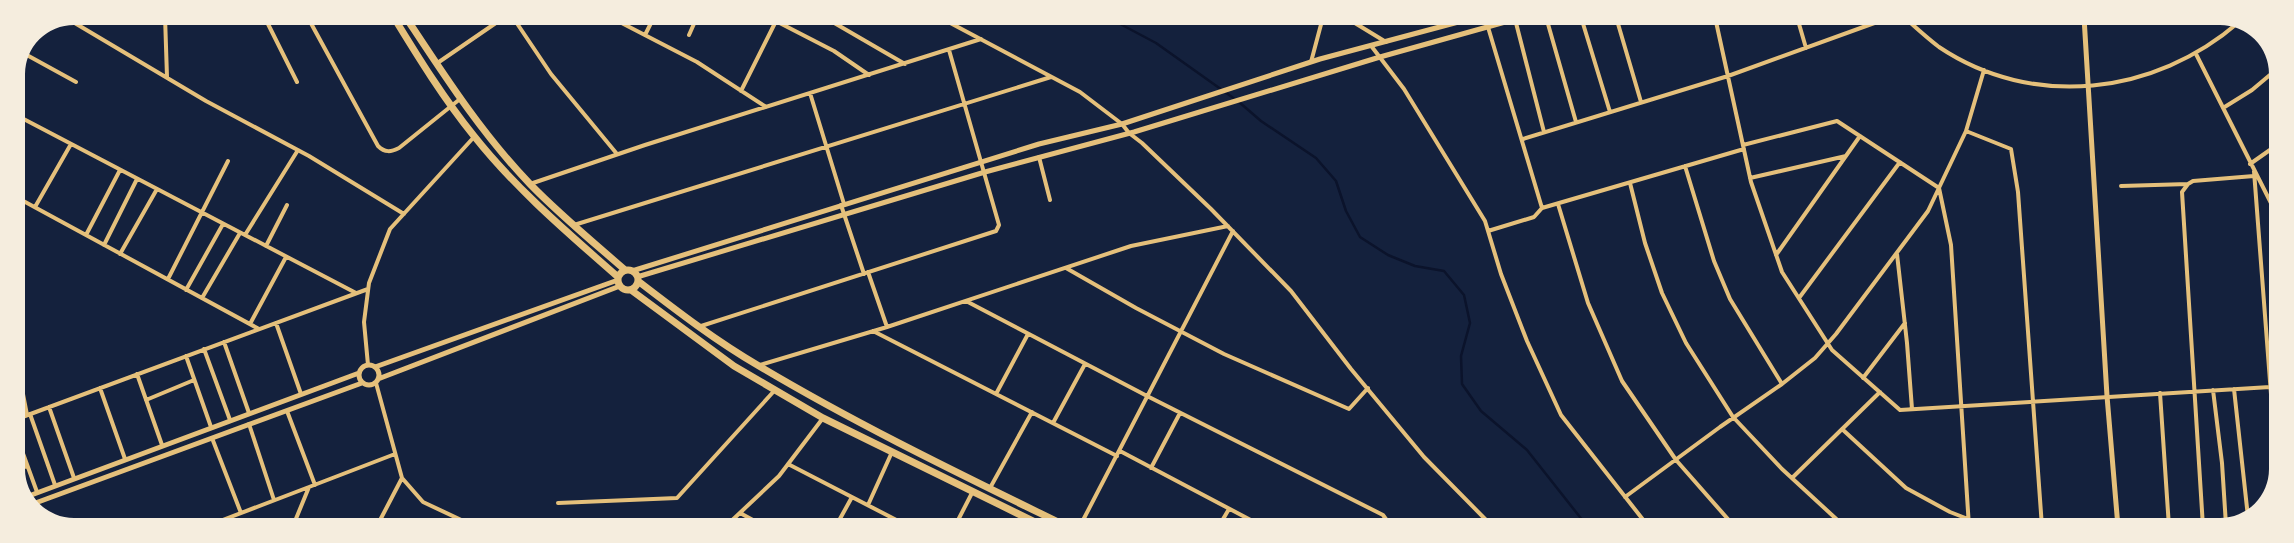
<svg xmlns="http://www.w3.org/2000/svg" width="2294" height="543" font-family="'Fira Sans',sans-serif">
  <style>
    .lines { fill: none; stroke-linecap: round; stroke-linejoin: round }
    .stream { stroke: #0b132b; stroke-width: 2.5 }
    .minor { stroke: #e5c07b; stroke-width: 4 }
    .tertiary { stroke: #e5c07b; stroke-width: 5 }
    .trunk { stroke: #e5c07b; stroke-width: 7 }
  </style>
  <rect width="100%" height="100%" fill="#14213d"/>
  <g class="lines">
    <!-- stream -->
    <path class="stream" d="M1107,17L1156,43L1239,102L1261,121L1316,158L1336,181L1346,211L1360,237L1388,255L1415,266L1444,271L1464,295L1470,323L1461,356L1462,384L1481,411L1527,450L1587,526"/>
    <!-- minor -->
    <path class="minor" d="M165,16L167,77
      M264,16L297,82
      M307,16L378,146C385,153 391,152 399,148L460,99
      M512,16L551,74L617,154
      M610,17L697,62L766,107
      M768,17L834,51L869,75
      M824,17L905,64
      M939,17L1080,92L1122,124L1129,133L1142,143L1211,209L1291,291L1351,369L1424,457L1492,526
      M1345,17L1386,42
      M1485,17L1542,208L1744,149
      M1546,17L1576,122
      M1581,17L1610,112
      M1616,17L1641,102
      M1715,17L1751,182L1782,272L1832,350L1900,410L2270,387L2277,395
      M1797,17L1806,48
      M1904,17C1915,27 1927,38 1939,47C2033,110 2155,95 2239,22
      M68,19L206,101L309,156L404,214
      M1515,19L1544,132
      M645,35L654,17
      M689,35L697,17
      M1372,47L1404,89L1485,221L1501,274L1527,341L1561,415L1648,526
      M25,54L76,82
      M2196,54L2277,215
      M1311,62L1323,17
      M436,64L506,16
      M741,91L776,21
      M810,93L844,204
      M2223,108L2252,90L2277,69
      M16,115L356,293
      M1966,131L2011,149L2018,192L2042,527
      M1523,139L1728,76L1891,17
      M1743,145L1837,121L1939,188L1951,245L1969,527
      M1039,157L1050,200
      M2250,164L2277,145
      M1685,166L1714,261L1730,299L1782,384
      M2254,171L2277,473
      M1750,178L1846,156
      M1630,183L1645,243L1662,293L1686,343L1733,417L1782,469L1845,527
      M530,184L645,145L981,39
      M2121,186L2188,184
      M16,197L259,329
      M1558,204L1588,303L1622,381L1676,460L1734,526
      M841,205L864,274
      M35,207L71,144
      M574,225L1051,77
      M1488,231L1534,217L1542,208
      M86,235L120,170
      M245,235L298,150
      M104,245L137,179
      M266,246L287,205
      M120,254L157,189
      M1897,254L1907,343L1912,409
      M1776,255L1860,136
      M1066,268L1136,308L1224,354L1349,409L1368,388
      M868,272L887,327
      M168,279L228,161
      M186,290L223,224
      M202,298L240,233
      M1799,298L1900,162
      M966,301L1149,397L1383,515L1388,522L1387,526
      M276,323L301,394
      M250,324L286,257
      M698,327L996,231L999,225L949,50
      M873,331L1117,456
      M224,342L249,413
      M204,349L230,420
      M186,356L211,427
      M17,363L27,415
      M368,365L364,322L369,283L390,229L474,137
      M760,365L887,327L1131,246L1228,226
      M137,374L162,445
      M1863,378L1905,323
      M376,383L402,478L423,502L474,526
      M100,388L125,459
      M2234,389L2248,517
      M2213,390L2222,463L2226,525
      M2160,393L2169,527
      M996,394L1028,334
      M146,400L194,380
      M49,407L74,478
      M287,411L315,485
      M30,414L55,485
      M17,419L368,289
      M1053,423L1085,364
      M249,424L274,500
      M1842,429L1906,488L1950,512L1968,519
      M17,437L37,492
      M212,438L241,513
      M1120,451L1262,526
      M788,464L908,526
      M1151,468L1180,413
      M17,469L27,466
      M1792,478L1880,392
      M990,488L1032,412
      M1625,497L1720,427L1782,384L1815,358L1836,334L1928,211L1966,131L1984,70
      M558,503L677,498L775,390
      M868,505L892,452
      M740,513L764,526
      M207,526L309,487
      M293,526L309,487L395,454
      M377,526L402,478
      M726,526L779,476L823,418
      M836,526L852,497
      M888,526L892,518
      M955,526L973,491
      M1080,526L1233,231
      M1219,526L1229,509
      M2203,527L2182,192L2188,184L2193,181L2254,176"/>
    <!-- tertiary -->
    <path class="tertiary" d="M2084,17L2107,396L2118,527
      M632,271L1039,144L1122,124L1320,59L1477,17
      M637,277L985,172L1134,132L1380,57L1523,17
      M359 375a10 10 0 1 1 20 0a10 10 0 1 1-20 0Z
      M375,367L618,280
      M378,379L620,286
      M26,497L359,373
      M30,505L362,383"/>
    <!-- trunk -->
    <path class="trunk" d="M393,16C418,57 444,99 474,136C516,189 568,233 618,277
      M405,16C444,75 481,133 530,184C559,214 593,242 625,270
      M618 280a10 10 0 1 1 20 0a10 10 0 1 1-20 0Z
      M638,281C677,311 716,341 759,366C858,425 962,475 1066,526
      M631,290L734,366L823,418L1043,526"/>
  </g>
  <!-- crop -->
  <path d="M0 0H2294V543H0ZM74 25H2220A49 49 0 0 1 2269 74V469A49 49 0 0 1 2220 518H74A49 49 0 0 1 25 469V74A49 49 0 0 1 74 25Z" fill="#f5edde" fill-rule="evenodd"/>
</svg>
